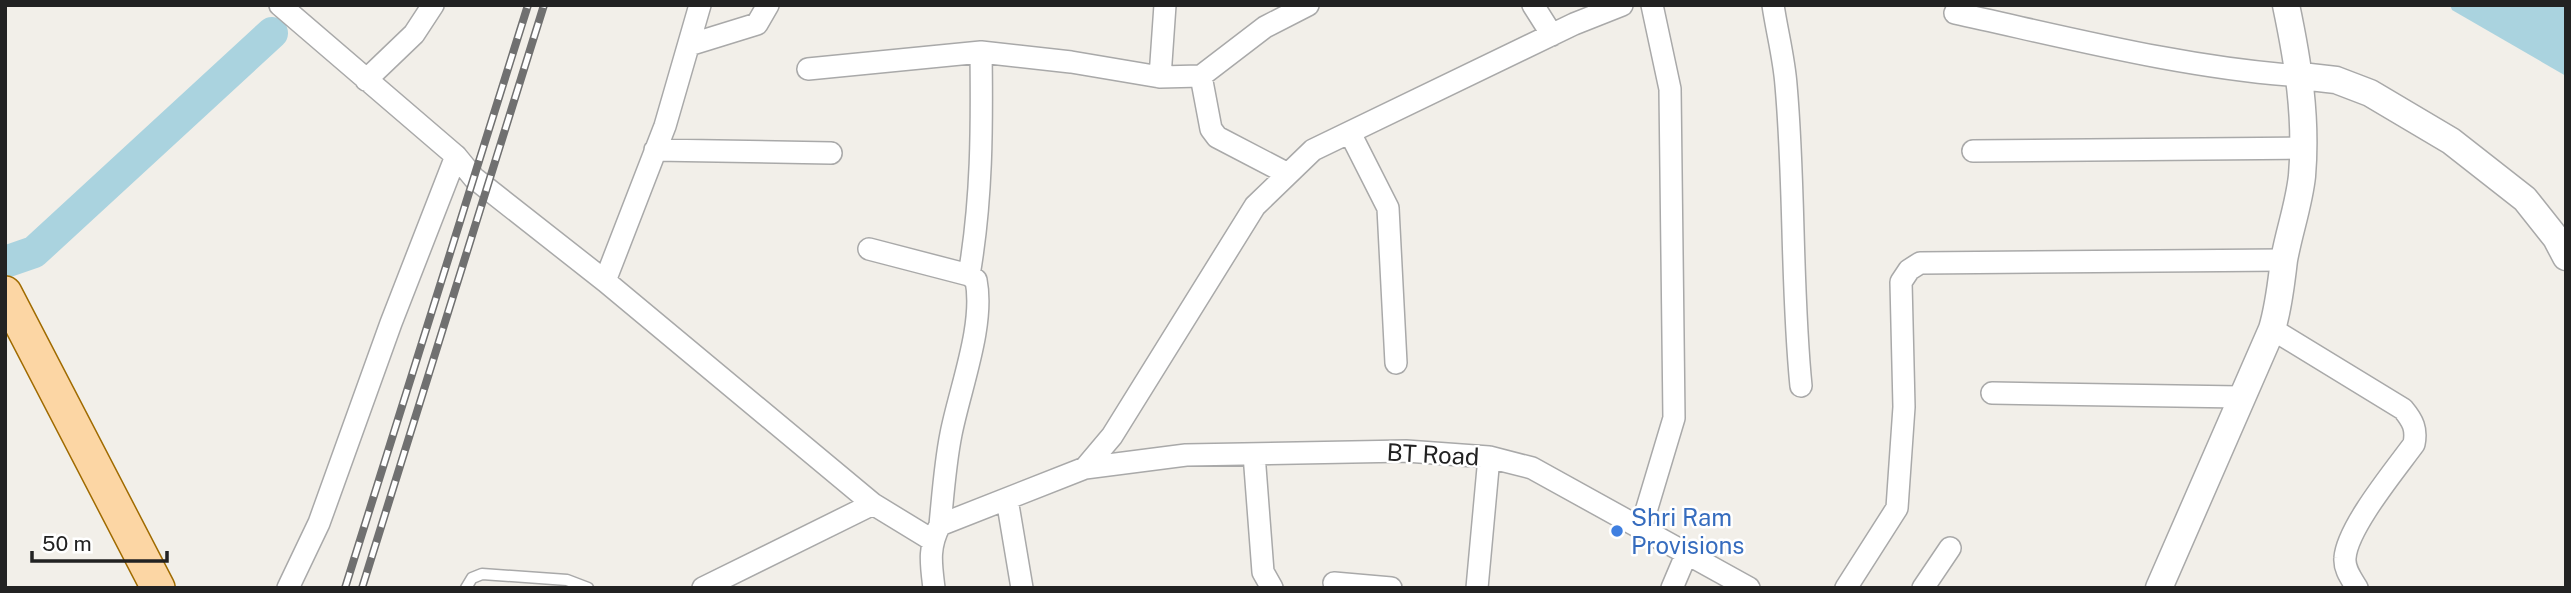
<svg xmlns="http://www.w3.org/2000/svg" width="2571" height="593" font-family="'Public Sans',sans-serif">
  <style>
    .water { fill: #aad3df }
    .lines { fill: none; stroke-linecap: round; stroke-linejoin: round }
    .river { stroke: #aad3df; stroke-width: 32 }
    .service-casing { stroke: #a9a9a9; stroke-width: 13 }
    .minor-casing { stroke: #a9a9a9; stroke-width: 24 }
    .tertiary-casing { stroke: #a9a9a9; stroke-width: 29 }
    .primary-casing { stroke: #a06b00; stroke-width: 36 }
    .service { stroke: #fff; stroke-width: 10 }
    .minor { stroke: #fff; stroke-width: 21 }
    .tertiary { stroke: #fff; stroke-width: 26 }
    .primary { stroke: #fcd6a4; stroke-width: 33 }
    .rail-casing { stroke: #707070; stroke-width: 8 }
    .rail { stroke: #fff; stroke-width: 5; stroke-dasharray: 16; stroke-linecap: butt }
    .shop-dot { fill: #3f7fe0; stroke: #fff; stroke-width: 2.5 }
    .labels { text-anchor: middle; dominant-baseline: central; stroke-width: 5; stroke-linejoin: round; paint-order: stroke }
    .street-label { font-size: 24px; fill: #222; stroke: #fff }
    .shop-label { font-size: 24px; fill: #366cbe; stroke: #fff; text-anchor: start }
  </style>
  <rect width="100%" height="100%" fill="#f2efe9"/>
  <!-- water -->
  <path class="water" d="M2450,5H2566V76L2452,10Z"/>
  <g class="lines">
    <!-- river -->
    <path class="river" d="M5,262L34,252L272,33"/>
    <!-- service casing -->
    <g class="service-casing">
      <path id="service" d="M466,588L472,578L482,574L567,580L588,588"/>
    </g>
    <!-- minor casing -->
    <g class="minor-casing">
      <path id="minor" d="M280,5L456,156L474,178L605,281L873,504L932,540
        M1533,5L1552,35
        M1773,5C1777,32 1784,58 1786,85C1795,185 1791,286 1801,386
        M1955,13C2070,38 2184,68 2301,76
        M689,45L757,24L768,5
        M808,69L981,52L1071,62L1160,77L1201,76L1265,27L1308,5
        M1201,76L1211,129L1217,137L1288,174
        M1160,77L1165,5
        M366,80L414,34L433,5
        M1350,133L1388,208L1396,363
        M655,150L831,153
        M1973,151L2303,148
        M869,249L969,275L976,280C985,325 960,388 951,434C945,464 943,495 940,525
        M969,275C982,200 982,127 981,52
        M605,281L665,126L700,5
        M2272,329L2403,409C2413,421 2417,429 2414,444C2395,470 2347,528 2345,558C2344,569 2351,578 2357,588
        M1992,393L2240,397
        M1254,454L1263,572L1272,588
        M1085,468L1186,455L1406,451L1489,457L1532,468L1749,588
        M1007,499L1022,588
        M1641,528L1674,418L1670,89L1652,5
        M1334,583L1391,588
        M288,588L319,523L391,323L456,156
        M703,588L873,504
        M934,588C931,564 928,547 940,525L1085,468L1112,436L1255,206L1313,150L1574,24L1622,5
        M1477,588L1489,457
        M1672,588L1686,555
        M1846,588L1897,508L1904,407L1901,282L1909,270L1920,263L2284,260
        M1923,588L1950,548"/>
    </g>
    <!-- tertiary casing -->
    <g class="tertiary-casing">
      <path id="tertiary" d="M2301,76L2336,80L2370,93L2451,141L2525,199L2556,238L2566,257
        M2159,588L2272,329C2279,306 2281,284 2284,260C2289,232 2299,204 2302,176C2307,117 2298,62 2286,5"/>
    </g>
    <!-- primary casing -->
    <g class="primary-casing">
      <path id="primary" d="M5,293L158,588"/>
    </g>
    <!-- service -->
    <use href="#service" class="service"/>
    <!-- minor -->
    <use href="#minor" class="minor"/>
    <!-- tertiary -->
    <use href="#tertiary" class="tertiary"/>
    <!-- primary -->
    <use href="#primary" class="primary"/>
    <!-- rail casing -->
    <g class="rail-casing">
      <path id="rail" d="M345,588L528,5
        M362,588L544,5"/>
    </g>
    <!-- rail -->
    <use href="#rail" class="rail"/>
  </g>
  <!-- markers -->
  <circle class="shop-dot" cx="1617" cy="531" r="7"/>
  <g class="labels">
    <!-- street labels -->
    <g class="street-label">
      <text transform="translate(1433 454) rotate(3)">BT Road</text>
    </g>
    <!-- shop labels -->
    <g class="shop-label">
      <text x="1631" y="517">Shri Ram<tspan x="1631" dy="28">Provisions</tspan></text>
    </g>
  </g>
  <!-- border -->
  <rect width="2571" height="593" fill="none" stroke="#222222" stroke-width="14"/>
  <!-- scale -->
  <path d="M32 551v10h135v-10" fill="none" stroke="#222222" stroke-width="3.5"/>
  <text x="42" y="551" font-size="21" fill="#222222" stroke="#ffffff" stroke-width="5" paint-order="stroke">50 m</text>
</svg>
